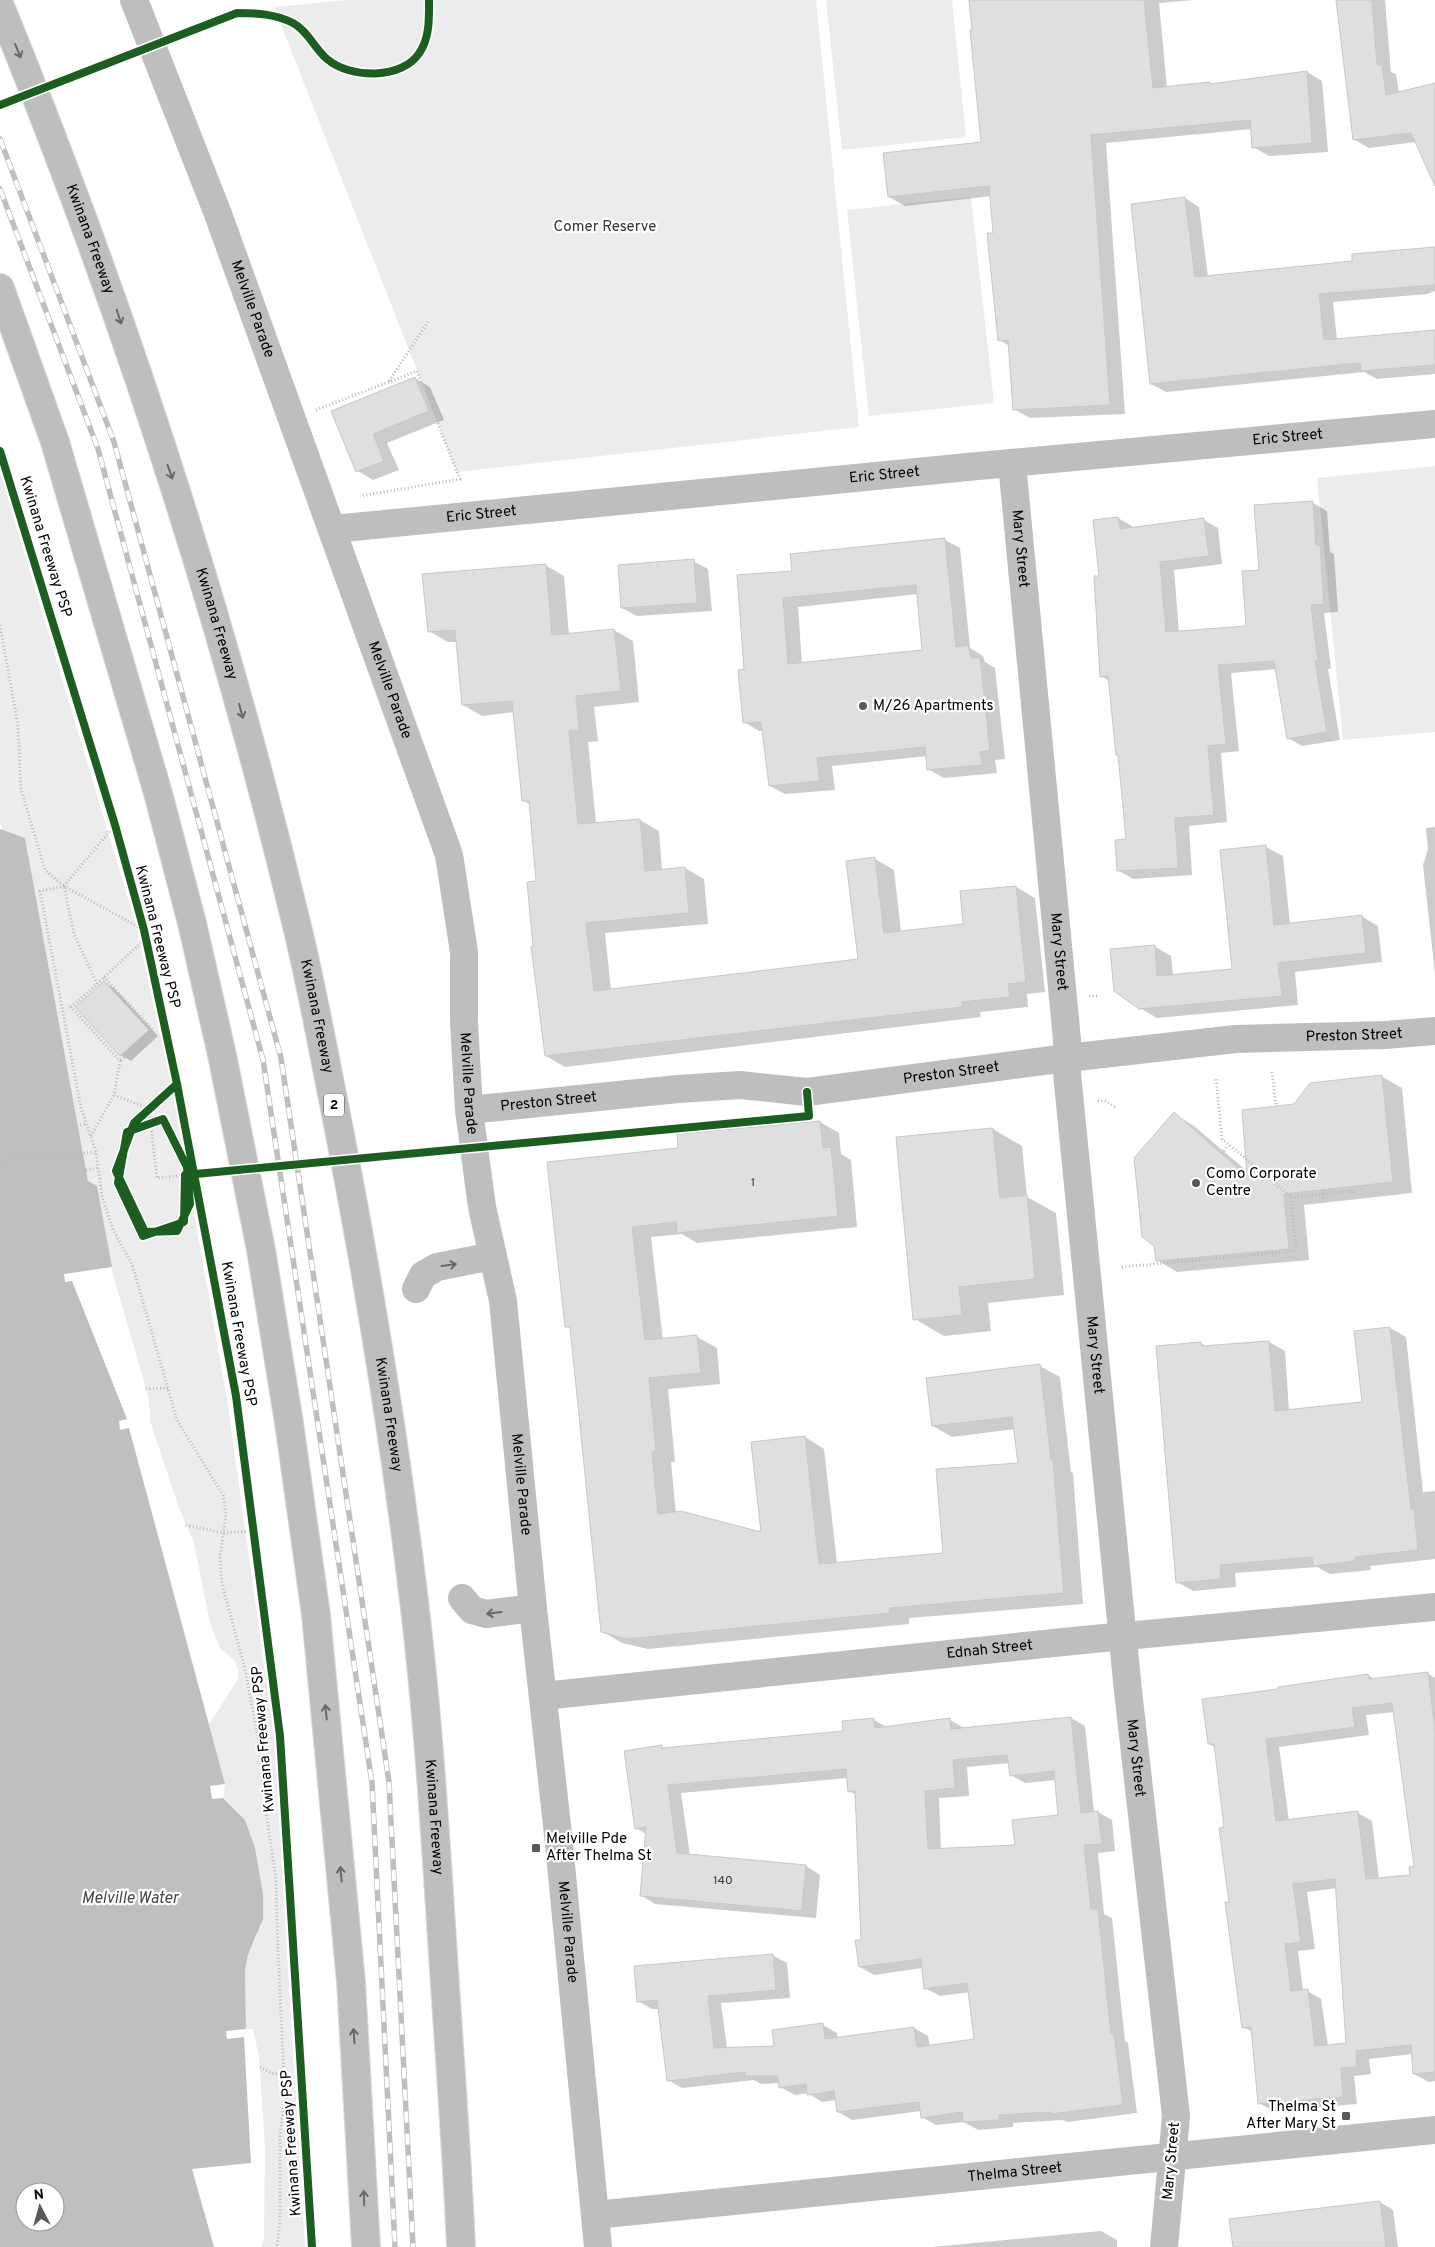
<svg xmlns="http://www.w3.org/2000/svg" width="1435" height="2247" font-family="Overpass,sans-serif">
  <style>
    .green { fill: #ececec }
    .water { fill: #bfbfbf; fill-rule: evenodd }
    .shadow { fill: #0003; fill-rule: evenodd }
    .building { fill: #dfdfdf; stroke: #c7c7c7; fill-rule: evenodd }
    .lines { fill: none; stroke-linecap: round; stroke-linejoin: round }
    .highway-casing { stroke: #dbdbdb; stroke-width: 30 }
    .path { stroke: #b9b9b9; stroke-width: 3; stroke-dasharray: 1 2.5; stroke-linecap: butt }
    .minor { stroke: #bebebe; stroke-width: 28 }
    .highway { stroke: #bebebe; stroke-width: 28 }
    .rail-casing { stroke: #bebebe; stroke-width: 5.5 }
    .rail { stroke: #fff; stroke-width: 4; stroke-dasharray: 11; stroke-linecap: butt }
    .cycleway-casing { stroke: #fff; stroke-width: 11 }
    .cycleway { stroke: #1b5e20; stroke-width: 8 }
    .oneway { stroke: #686868 }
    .poi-dot { fill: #595959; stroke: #fff; stroke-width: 2 }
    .labels { text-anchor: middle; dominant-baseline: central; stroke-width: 4.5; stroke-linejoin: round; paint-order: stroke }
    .number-label { font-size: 12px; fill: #383838 }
    .shield { fill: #fff; stroke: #4c4c4c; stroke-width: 1 }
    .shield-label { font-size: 14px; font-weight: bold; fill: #000 }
    .park-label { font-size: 15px; fill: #333; stroke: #fff }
    .street-label { font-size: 15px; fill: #000; stroke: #fff }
    .poi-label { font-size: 15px; fill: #000; stroke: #fff; text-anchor: start }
    .water-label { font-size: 16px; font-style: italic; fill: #444; stroke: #fff }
  </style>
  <rect width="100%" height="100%" fill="#fff"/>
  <!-- green -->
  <path class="green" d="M347,0H816L859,427L457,472L274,7Z
    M826,0H952L966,137L842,150Z
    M971,197L994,403L869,416L847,210Z
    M1435,466V732L1343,740L1317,478Z
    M0,472L136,925L172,1089L227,1399L274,1737L305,2247H261L264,2238L265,2148L259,2058L253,2029H246L245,1971L248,1955L257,1936L245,1820L223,1798L225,1784L209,1724L239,1678L238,1668L234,1660L220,1648L210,1623L194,1543L178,1505L151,1424L148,1395L113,1275L97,1186L88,1181L25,838L2,830L0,821Z"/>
  <!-- water -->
  <path class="water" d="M0,829L25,838L88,1181L97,1186L112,1267L64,1274L65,1282L72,1281L127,1419L119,1421L120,1430L129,1428L225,1784L210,1786L212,1799L223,1798L245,1820L255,1848L263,1894V1919L248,1955L245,1971L246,2029L226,2031L227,2039L244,2037L251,2163L192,2169L214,2247H0ZM25,2192H55V2222H25Z"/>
  <!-- shadow -->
  <path class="shadow" d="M969,0H1194L1159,3L1167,88L1212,85L1307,72L1322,81L1328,152L1269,156L1253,147L1252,129L1106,143L1125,414L1030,418L1014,409L1010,346L999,340L991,196L905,206L889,197L982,143Z
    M1336,0H1385L1391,72L1396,74L1399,93L1435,84V183L1416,142L1369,148L1355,140Z
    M1185,198L1199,207L1208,277L1354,262L1435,249V291L1427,294L1333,302L1337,340L1435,332V374L1377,379L1364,372L1166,392L1151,384Z
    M415,378L430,387L444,420L387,443L399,470L373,480L358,471L333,411Z
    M1313,503L1327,511L1330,552L1334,554L1338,612L1324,613L1331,668L1328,669L1340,740L1302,746L1288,738L1277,669L1231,673L1239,751L1221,753L1227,822L1189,826L1192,875L1133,879L1119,871L1127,841L1119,756L1110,681L1101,676V577L1118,518L1132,526V528L1204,520L1218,528L1222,564L1174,570L1179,632L1247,627L1260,571Z
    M945,540L960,548L970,648L983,656L985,662L995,668L1005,759L995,760L997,773L944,778L928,769L927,756L832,766L835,790L785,794L770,786L763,731H759L744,722L745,670L793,573ZM918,594L923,651L802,664L798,607Z
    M693,561L708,569L712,611L637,616L622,608Z
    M545,565L564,576L569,635L614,630L633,641L639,702L594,707L598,741L588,742L596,824L640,820L659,831L662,870L685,868L704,879L708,924L605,933L611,990L859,960L875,859L894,870L901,932L965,925L1016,887L1035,898L1045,992L1027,994L1028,1007L980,1012L981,1017L565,1067L546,1056L535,947L537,882L531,805L524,801L515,712L482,716L463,705L457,642H448L429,631Z
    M1435,827V974L1423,865L1428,849L1426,828Z
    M1266,847L1283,856L1290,924L1361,916L1378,926L1382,962L1295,972L1298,1005L1157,1018L1140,1008L1154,946L1171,956L1173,976L1233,970Z
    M104,982L114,988L158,1036L131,1061L121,1055Z
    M1381,1076L1402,1088L1412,1193L1304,1205L1309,1260L1177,1272L1157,1260L1174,1114L1194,1126L1248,1172L1295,1105Z
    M820,1122L839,1133L841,1154L851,1160L857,1227L697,1243L682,1234L651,1237L663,1340L697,1337L717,1348L720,1384L668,1389L675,1462H671L676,1513L763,1534L805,1437L824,1449L837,1563L944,1555L1020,1464L1015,1429L952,1437L933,1426L1040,1366L1060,1377L1071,1472L1073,1473L1083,1604L909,1618V1624L648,1649L622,1643L602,1631L571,1329L567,1326L679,1149Z
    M993,1129L1022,1146L1027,1197L1056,1213L1064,1295L988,1303L991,1331L944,1336L915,1319Z
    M1390,1328L1406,1337L1423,1492L1435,1491V1559L1370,1566L1371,1570L1330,1574L1317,1567L1235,1573L1236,1587L1193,1591L1177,1582L1201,1343L1207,1347L1269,1342L1285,1351L1289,1411L1363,1403Z
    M1427,1673L1435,1678V2081L1429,2082L1414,2074L1413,2054L1369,2059L1371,2074L1354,2076L1357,2104L1273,2111L1259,2103L1253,2032L1243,2027L1230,1903L1225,1828L1216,1748L1209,1744L1280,1690L1368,1675L1376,1680ZM1395,1712L1415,1867L1412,1876L1379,1879L1372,1821L1358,1813L1289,1821L1279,1747L1369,1735L1366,1715ZM1337,1888L1348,2044L1328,2046L1321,1999L1307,1991H1303L1298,1951L1315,1949L1307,1892Z
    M1071,1718L1085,1726L1094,1812H1098L1112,1820L1115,1851L1098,1853L1104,1914L1112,1918L1125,2041L1128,2043L1137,2113L1067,2122L1063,2120L1013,2123V2127L978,2130L964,2122L936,2125L922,2117L921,2111L852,2120L838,2112L836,2100L822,2102L808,2093L795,2095L780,2087V2083L761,2084L754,2080L682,2088L668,2080L659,2009H652L638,2001L772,1955L787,1963L790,1998L721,2003L727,2048L775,2047L823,2025L837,2033L838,2038L914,2028L928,2036L930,2047L975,2040L970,1992L940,1996L925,1988L923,1968L874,1975L860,1967L862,1941L856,1795L849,1791L848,1778L681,1793L690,1856L806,1866L820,1875L816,1918L655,1904L641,1895L646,1834L636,1828L662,1747L666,1749L845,1732L874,1720L888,1728L950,1720L964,1728ZM1010,1763L1011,1775L1025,1783L1056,1780L1060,1816L1016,1847L941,1850L939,1798L969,1796L967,1767Z
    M1380,2202L1393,2210L1398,2247H1234Z
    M1101,2231L1117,2240V2247H932Z"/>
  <!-- building -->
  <path class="building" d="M969,0H1144L1153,88L1210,82V84L1307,71L1312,143L1252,148L1250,120L1091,135L1110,405L1013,410L1008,340L998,341L987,233H993L989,186L888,197L883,153L981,142L970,30H972Z
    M1336,0H1372L1377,65H1382L1386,95L1435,83V186L1411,133L1353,140Z
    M1185,197L1195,277L1352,261V254L1435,247V285L1319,294L1324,340L1435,330V365L1361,371L1360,363L1150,384L1131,204Z
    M415,377L429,411L373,434L384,461L356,472L331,411Z
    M1313,501L1316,545H1320L1324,604L1311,605L1318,661H1315L1327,732L1287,739L1274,661L1218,665L1226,744L1208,746L1214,815L1175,818L1178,868L1117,871L1115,840L1126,839L1118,755H1116L1108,676L1100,677L1094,576H1099L1093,520L1118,517L1120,529L1204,518L1209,556L1160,562L1166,632L1246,626L1242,571L1259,570L1254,505Z
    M945,538L956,647L968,645L971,658H980L990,750L980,752L982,765L927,770L925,747L817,758L820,781L769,786L761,722L743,723L738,670L744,669L737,575L792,571L790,554ZM916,585L922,650L788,664L783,598Z
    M694,559L697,603L621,608L618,565Z
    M546,564L552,635L614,629L621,691L576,696L579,730L569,731L578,824L640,819L645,871L685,867L689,913L586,923L594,991L858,959L846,861L875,857L884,933L963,924L960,891L1016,886L1026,982L1008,984L1010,997L962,1002V1007L545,1056L531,946H533L527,882L536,881L529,801H522L512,701L462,705L455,630L428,632L422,574Z
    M1266,845L1274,925L1362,915L1366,953L1278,963L1282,996L1139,1009L1114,991L1110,949L1155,945L1157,976L1232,969L1220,850Z
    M104,981L149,1030L120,1056L75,1007Z
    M1382,1075L1393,1182L1284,1194L1289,1249L1156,1261L1154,1246L1142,1237L1134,1158L1174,1112L1247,1176L1242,1110L1294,1104L1310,1083Z
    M820,1121L823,1148L831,1147L838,1216L677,1233L676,1222L632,1227L645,1340L697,1335L701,1373L649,1378L656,1451L652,1452L658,1514L681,1511L761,1532L751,1442L805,1436L819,1564L943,1553L936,1469L1018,1463L1012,1417L932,1426L926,1378L1040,1364L1051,1460H1053L1064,1593L889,1608L890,1613L627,1639L601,1632L570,1327H565L547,1162L678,1148L677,1134Z
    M993,1128L1000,1198L1027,1195L1035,1279L959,1287L962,1315L913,1320L896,1137Z
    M1390,1327L1411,1509H1414L1418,1550L1355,1557L1356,1561L1313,1566L1312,1557L1220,1565L1221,1579L1176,1583L1156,1346L1201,1342L1202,1346L1269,1341L1275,1411L1362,1402L1354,1331Z
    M1428,1672L1435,1730V2072L1413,2074L1411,2045L1356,2051L1357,2067L1341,2068L1343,2097L1258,2104L1251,2027L1242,2028L1225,1902H1229L1219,1828L1224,1827L1214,1744H1208L1202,1699L1278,1689V1687L1368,1674L1369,1679ZM1392,1703L1414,1866L1409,1867L1410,1875L1366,1879L1358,1811L1276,1821L1266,1739L1355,1727L1352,1708ZM1335,1879L1346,2043L1315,2046L1308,1989L1291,1991L1285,1944L1301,1942L1293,1884Z
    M1071,1717L1081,1813L1098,1811L1102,1844L1084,1845L1091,1909H1098L1111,2034H1114L1123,2105L1051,2114V2112L999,2115V2120L963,2122L962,2112L921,2118L919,2102L837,2112L834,2091L807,2095L806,2084L779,2088L778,2076H745V2072L667,2081L657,2000L637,2002L634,1966L773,1954L776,1990L708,1996L714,2048L774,2046L772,2030L823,2023L825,2039L914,2027L917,2047L974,2039L967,1983L924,1989L921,1959L859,1967L855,1940H861L855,1791L848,1792L846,1769L668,1785L677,1853L806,1865L802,1911L640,1896L646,1827L635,1829L624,1751L662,1745V1748L843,1731L842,1721L874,1718L875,1728L950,1718L951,1729ZM1007,1755L1010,1776L1054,1771L1058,1815L1012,1820L1015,1845L928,1849L925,1791L955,1788L953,1760Z
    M1380,2201L1386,2247H1233L1229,2219Z"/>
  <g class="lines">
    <!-- highway casing -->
    <g class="highway-casing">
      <g id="highway">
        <path id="s7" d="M0,6C121,302 220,607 295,918C310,978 321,1039 333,1099C366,1265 394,1433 414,1601C429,1724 436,1847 444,1970C450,2062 457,2155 461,2247"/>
        <path d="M0,288L55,442L158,793L192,923L222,1055L261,1250L289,1423L316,1615L351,1982L366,2247"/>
      </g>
    </g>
    <!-- path -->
    <path class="path" d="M389,381L428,322
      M316,410L417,371L460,479L360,496
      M0,625L18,726L21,789L45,870L64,886L74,934L97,984L71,1007L120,1061L114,1095L149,1109L157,1178L185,1175
      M64,886L115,825
      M144,930L64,886L40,891L81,1108L96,1152L102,1196L113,1230L132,1264L177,1420L223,1495L226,1514L220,1558L222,1584L245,1669L259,1743L266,1812L276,1879L278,1953L285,2097L280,2136V2219L277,2247
      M104,977L153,1030L120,1061
      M97,984L146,938
      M1089,996H1097
      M1272,1072L1276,1106
      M1098,1101H1105L1117,1108
      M77,1126L86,1124
      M91,1136L114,1095
      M1222,1154L1228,1145
      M0,1161L96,1152
      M86,1170L98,1168
      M1323,1190V1198
      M1291,1197L1353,1191V1195
      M1122,1267L1296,1251L1291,1197L1222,1139L1216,1078
      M146,1389L168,1388
      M186,1525L224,1533L253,1531
      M260,2067L274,2074H284"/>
    <!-- minor -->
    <g class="minor">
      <path id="s1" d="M134,0L218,214L449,855L464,952V1022L469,1110L482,1207L503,1301L533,1608L559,1844L598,2247"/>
      <path id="s2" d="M1012,463L1067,1040V1073L1070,1104L1128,1691L1176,2116L1164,2247"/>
      <path id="s3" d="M333,529L978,466L1435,424"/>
      <path id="s4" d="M469,1110L678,1089L740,1085L807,1092L1067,1058L1236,1039L1385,1035L1435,1031"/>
      <path d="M416,1289L423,1275L437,1267L493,1256"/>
      <path d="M462,1598L472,1610L486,1614L533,1608"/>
      <path id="s5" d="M543,1696L1083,1640L1435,1607"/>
      <path id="s6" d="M595,2215L1435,2130"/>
    </g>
    <!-- highway -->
    <use href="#highway" class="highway"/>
    <!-- rail casing -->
    <g class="rail-casing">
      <path id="rail" d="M0,139L114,442L281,1058L389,1782L413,2247
        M0,189L98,449L263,1060L372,1783L395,2247"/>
    </g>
    <!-- rail -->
    <use href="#rail" class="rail"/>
    <!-- cycleway casing -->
    <g class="cycleway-casing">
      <path id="cycleway" d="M0,105L237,13C257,13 275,14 293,23C307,30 315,49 327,59C350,79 403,80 420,52C430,36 429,18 429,0
        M0,451L115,825L144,930L177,1084L236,1396L280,1736L312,2247
        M177,1084L134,1123L116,1171L145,1232L177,1231L190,1204L187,1167L163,1119L127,1132L118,1183L143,1236L184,1222L185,1175L809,1116L807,1092"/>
    </g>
    <!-- cycleway -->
    <use href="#cycleway" class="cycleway"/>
  </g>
  <!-- one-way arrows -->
  <defs><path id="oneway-shaft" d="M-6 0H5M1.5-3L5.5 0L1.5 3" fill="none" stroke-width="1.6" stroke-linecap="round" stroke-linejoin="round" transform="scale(1.25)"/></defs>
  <g class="oneway">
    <use href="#oneway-shaft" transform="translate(18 51) rotate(68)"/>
    <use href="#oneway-shaft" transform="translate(119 317) rotate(72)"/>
    <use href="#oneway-shaft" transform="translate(170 472) rotate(71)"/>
    <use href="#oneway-shaft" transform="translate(241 711) rotate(75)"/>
    <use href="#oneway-shaft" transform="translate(449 1265) rotate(-8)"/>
    <use href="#oneway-shaft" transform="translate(494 1613) rotate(173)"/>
    <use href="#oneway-shaft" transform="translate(326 1712) rotate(-96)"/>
    <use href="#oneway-shaft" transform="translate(341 1874) rotate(-95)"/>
    <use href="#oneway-shaft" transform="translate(354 2036) rotate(-94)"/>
    <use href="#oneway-shaft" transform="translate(364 2198) rotate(-92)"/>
  </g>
  <!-- markers -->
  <g class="poi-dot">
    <circle cx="863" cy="706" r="5"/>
    <circle cx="1196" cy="1183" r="5"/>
    <rect x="531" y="1843" width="10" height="10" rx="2.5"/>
    <rect x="1341" y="2111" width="10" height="10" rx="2.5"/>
  </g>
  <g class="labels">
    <!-- number labels -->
    <g class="number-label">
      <text x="753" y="1183">1</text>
      <text x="723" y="1881">140</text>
    </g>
    <!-- shield labels -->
    <rect class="shield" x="324" y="1093.5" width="20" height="23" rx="4"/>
    <g class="shield-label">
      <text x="334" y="1105">2</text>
    </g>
    <!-- park labels -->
    <g class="park-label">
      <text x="605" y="227">Comer Reserve</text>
    </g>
    <!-- street labels -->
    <g class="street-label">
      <text stroke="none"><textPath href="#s7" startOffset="250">Kwinana Freeway</textPath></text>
      <text stroke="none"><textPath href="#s1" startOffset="331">Melville Parade</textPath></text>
      <text stroke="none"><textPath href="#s3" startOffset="959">Eric Street</textPath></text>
      <text stroke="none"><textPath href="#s3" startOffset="554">Eric Street</textPath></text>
      <text stroke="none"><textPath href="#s3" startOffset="149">Eric Street</textPath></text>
      <text transform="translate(45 547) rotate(73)">Kwinana Freeway PSP</text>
      <text stroke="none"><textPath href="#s2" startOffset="86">Mary Street</textPath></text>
      <text stroke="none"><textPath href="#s7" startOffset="655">Kwinana Freeway</textPath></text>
      <text stroke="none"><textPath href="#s1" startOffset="736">Melville Parade</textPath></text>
      <text transform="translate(157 937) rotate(76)">Kwinana Freeway PSP</text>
      <text stroke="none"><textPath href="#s2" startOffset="491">Mary Street</textPath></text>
      <text stroke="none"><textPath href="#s7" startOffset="1060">Kwinana Freeway</textPath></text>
      <text stroke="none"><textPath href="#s4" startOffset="890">Preston Street</textPath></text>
      <text stroke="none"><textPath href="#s4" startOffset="485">Preston Street</textPath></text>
      <text stroke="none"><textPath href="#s1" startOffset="1141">Melville Parade</textPath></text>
      <text stroke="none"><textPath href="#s4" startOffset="80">Preston Street</textPath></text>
      <text transform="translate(238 1334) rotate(80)">Kwinana Freeway PSP</text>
      <text stroke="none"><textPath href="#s2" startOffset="896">Mary Street</textPath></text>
      <text stroke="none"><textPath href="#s7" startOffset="1465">Kwinana Freeway</textPath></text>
      <text stroke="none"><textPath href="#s1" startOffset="1546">Melville Parade</textPath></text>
      <text stroke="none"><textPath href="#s5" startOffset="449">Ednah Street</textPath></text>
      <text transform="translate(264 1739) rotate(-95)">Kwinana Freeway PSP</text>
      <text stroke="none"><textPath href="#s2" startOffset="1301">Mary Street</textPath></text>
      <text stroke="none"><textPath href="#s7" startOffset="1870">Kwinana Freeway</textPath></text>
      <text stroke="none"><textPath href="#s1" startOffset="1996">Melville Parade</textPath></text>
      <text transform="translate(292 2143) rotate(-94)">Kwinana Freeway PSP</text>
      <text transform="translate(1172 2161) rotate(-85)">Mary Street</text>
      <text stroke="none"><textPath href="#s6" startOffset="422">Thelma Street</textPath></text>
    </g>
    <!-- poi labels -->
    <g class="poi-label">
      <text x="873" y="706">M/26 Apartments</text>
      <text x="1206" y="1174">Como Corporate<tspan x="1206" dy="17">Centre</tspan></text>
      <text x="546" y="1839">Melville Pde<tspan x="546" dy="17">After Thelma St</tspan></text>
      <text x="1336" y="2107" text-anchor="end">Thelma St<tspan x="1336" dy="17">After Mary St</tspan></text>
    </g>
    <!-- water labels -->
    <g class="water-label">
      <text x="130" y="1899">Melville Water</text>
    </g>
  </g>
  <!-- north arrow -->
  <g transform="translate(40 2207) rotate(354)"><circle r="24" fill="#ffffff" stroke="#999999"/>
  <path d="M0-4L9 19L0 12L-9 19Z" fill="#595959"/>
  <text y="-8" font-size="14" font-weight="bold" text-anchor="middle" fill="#000000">N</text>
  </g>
</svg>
